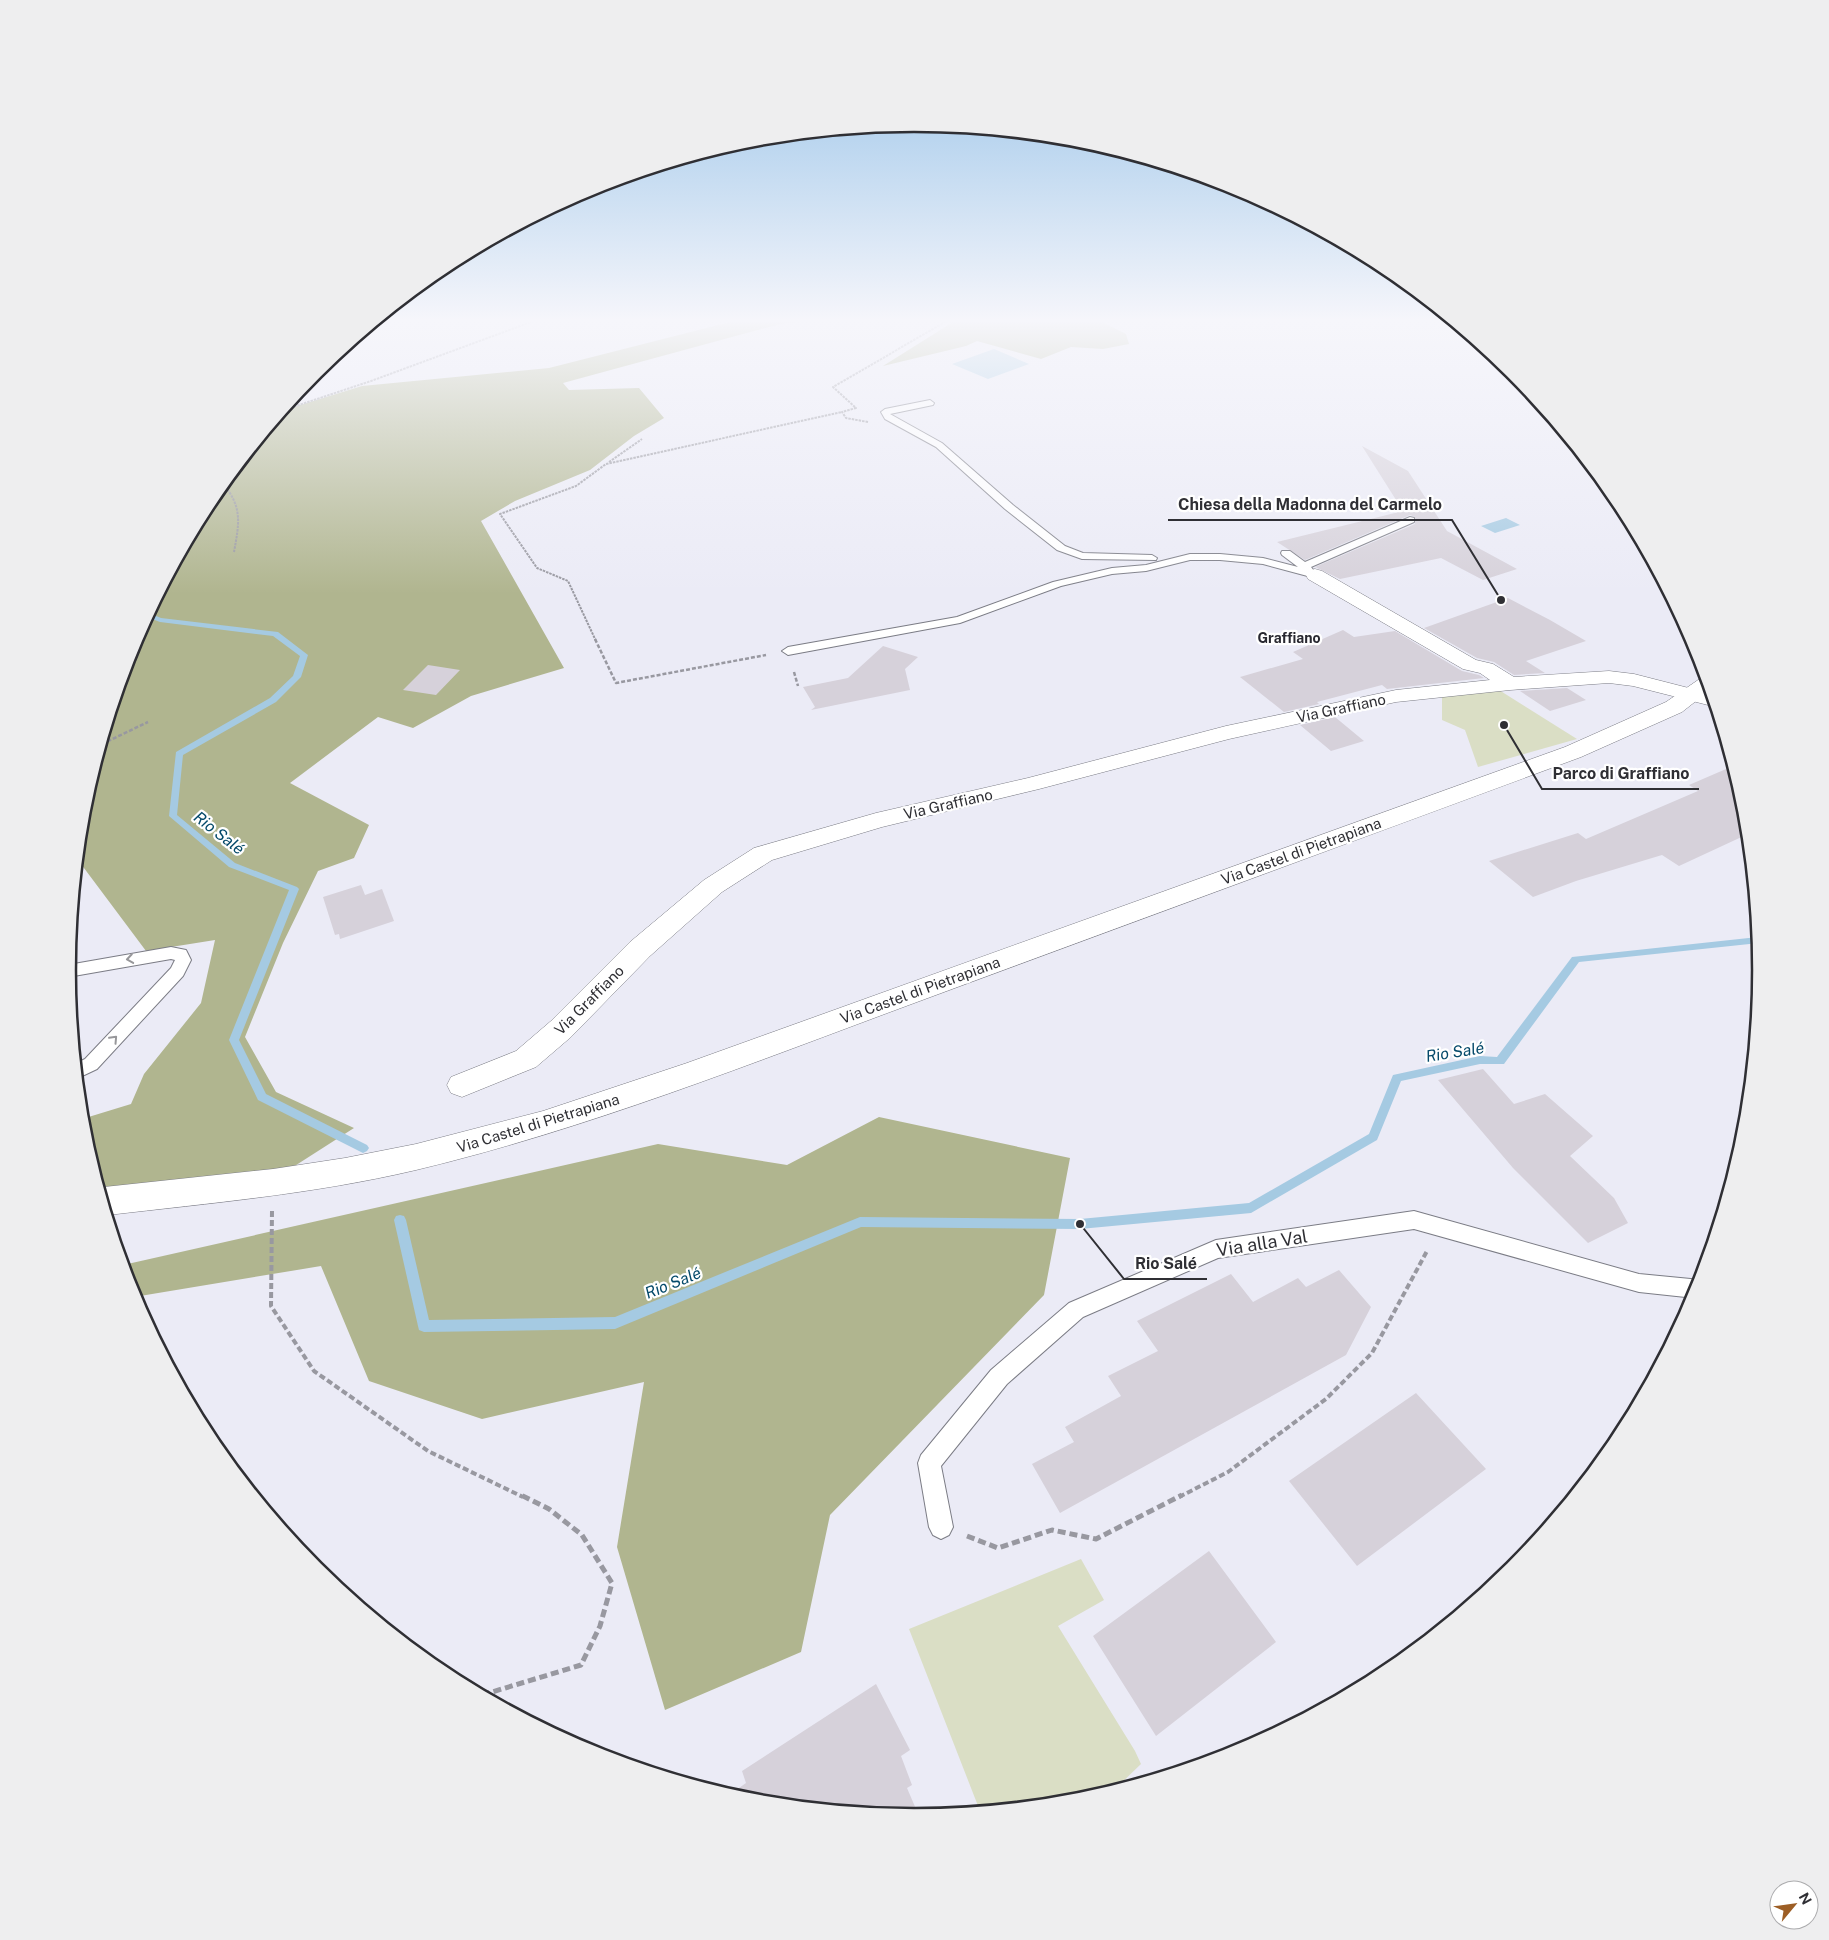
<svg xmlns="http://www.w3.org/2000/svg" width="1829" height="1940" font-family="'Public Sans',sans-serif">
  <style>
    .green { fill: #dadec5 }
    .forest { fill: #b0b58f }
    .water { fill: #a5cae2 }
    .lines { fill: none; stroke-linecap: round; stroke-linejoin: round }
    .stream { fill: #a5cae2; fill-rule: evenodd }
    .building { fill: #d6d1da }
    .lane-casing { stroke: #7b7c85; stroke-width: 2 }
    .street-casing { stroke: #7b7c85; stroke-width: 1 }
    .secondary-casing { stroke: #7b7c85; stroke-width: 1 }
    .path-far3 { stroke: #9898a0; stroke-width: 2; stroke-dasharray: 2.5 1; stroke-linecap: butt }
    .path-far2 { stroke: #9898a0; stroke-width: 2.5; stroke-dasharray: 4 2; stroke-linecap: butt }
    .path-far1 { stroke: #9898a0; stroke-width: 4; stroke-dasharray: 6 3; stroke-linecap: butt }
    .path { stroke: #9898a0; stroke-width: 5; stroke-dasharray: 8 4; stroke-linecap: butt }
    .lane { fill: #fff; fill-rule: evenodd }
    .street { fill: #fff; fill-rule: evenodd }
    .secondary { fill: #fff; fill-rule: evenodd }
    .oneway { stroke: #97979a }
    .labels { text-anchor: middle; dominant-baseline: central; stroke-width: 4.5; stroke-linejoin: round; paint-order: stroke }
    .far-neighbourhood-label { font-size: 14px; font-weight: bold; fill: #282830; stroke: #fff }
    .street-label { font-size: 15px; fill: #2f2f34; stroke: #fff }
    .water-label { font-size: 16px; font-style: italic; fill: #04496a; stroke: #fff }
    .near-street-label { font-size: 18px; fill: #2f2f34; stroke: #fff }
    .rim { fill: none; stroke: #2f2f34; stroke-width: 2.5 }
    .leader { fill: none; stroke: #2f2f34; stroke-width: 2 }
    .callout-dot { fill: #2f2f34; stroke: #fff; stroke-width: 2 }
    .callout-label { font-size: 16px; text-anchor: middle; font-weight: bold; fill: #2f2f34; stroke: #fff; stroke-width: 4.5; stroke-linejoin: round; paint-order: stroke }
  </style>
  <rect width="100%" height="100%" fill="#ebebf6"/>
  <!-- green -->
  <path class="green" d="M1499,690L1577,739L1478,767L1465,730L1442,720V696Z
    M1081,1559L1104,1600L1058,1626L1135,1751L1141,1764L1114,1790L1079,1801L980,1811L909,1629Z"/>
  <!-- forest -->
  <path class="forest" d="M730,322H796L780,324L563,383L569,390L639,388L664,418L634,436L590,470L515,501L481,521L564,668L471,696L413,728L378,717L290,783L369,825L354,858L318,871L283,943L245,1037L276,1092L354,1128L279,1176L101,1193L84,1135L82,1119L131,1104L144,1074L201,1003L215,940L146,951L78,860L84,804L132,646L210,499L284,410L362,386L549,368Z
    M953,322H1102L1126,334L1129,344L1103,349L1071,347L1041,359L977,341L966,346L883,366Z
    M879,1117L1070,1158L1044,1295L830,1515L801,1652L665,1710L617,1547L644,1382L482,1419L369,1381L321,1266L134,1297L123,1265L658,1144L787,1165Z"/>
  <!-- water -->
  <path class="water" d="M994,349L1029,364L988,379L952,364Z
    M1506,518L1520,525L1495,533L1481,526Z"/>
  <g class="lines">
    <!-- stream -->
    <path class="stream" d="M149,613L161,618L278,632L308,655L301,677L276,702L183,755L177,815L235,863L297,887L299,889L239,1040L266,1094L367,1145L369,1148L367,1151L363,1153L359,1151L258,1100L229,1040L289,890L229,867L169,816L176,752L270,698L293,676L300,656L273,636L160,622L147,617Z
      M1758,937L1759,943L1579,962L1504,1064H1480L1401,1081L1377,1140L1251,1213L1080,1229L861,1227L615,1329L424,1332L419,1330L418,1326L394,1220L396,1216L400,1215L404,1216L406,1220L429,1320L615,1317L860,1217L1080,1219L1249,1203L1369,1134L1393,1075L1480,1056L1497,1057L1572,957Z"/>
  </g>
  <!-- building -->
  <path class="building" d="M1362,446L1408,471L1447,531L1517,569L1483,580L1441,558L1340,579L1315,567L1415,524V517L1410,515L1305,560L1277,542L1403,511Z
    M1508,598L1550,620L1586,641L1526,661L1545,673L1514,675L1494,662L1477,658L1424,628Z
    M1343,630L1354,637L1395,631L1462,671L1479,675L1484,678L1387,689L1382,685L1317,702L1319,704L1284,712L1240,677L1303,659L1293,652Z
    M883,646L918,657L905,669L910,690L811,710L815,707L803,687L848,678Z
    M428,665L460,670L436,695L403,690Z
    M1567,688L1586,700L1550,711L1520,691Z
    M1335,717L1364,741L1331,751L1300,725Z
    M1726,769L1736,776L1745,805L1748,834L1679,866L1662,855L1576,881L1533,897L1489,861L1578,833L1586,839L1698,791L1689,785Z
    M361,885L365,895L382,889L394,921L340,939L339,934L335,935L323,897Z
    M1483,1069L1514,1104L1545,1094L1593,1136L1570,1156L1614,1198L1628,1223L1588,1243L1513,1168L1438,1080Z
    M1339,1270L1371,1307L1346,1355L1060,1513L1032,1464L1074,1442L1065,1427L1121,1396L1108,1376L1158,1351L1137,1321L1231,1274L1253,1302L1298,1278L1306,1287Z
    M1416,1393L1486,1469L1357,1566L1289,1481Z
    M1209,1551L1276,1642L1156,1736L1093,1636Z
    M876,1684L910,1750L901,1756L912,1785L907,1788L919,1816L749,1801L729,1795L746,1783L742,1771Z"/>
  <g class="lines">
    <!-- lane casing -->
    <g class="lane-casing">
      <path id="lane" d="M930,400L934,403L933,405L890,414L942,443L1013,505L1065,546L1083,553L1152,555L1157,558L1156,560L1082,559L1057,550L1005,509L936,447L885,419L881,412L885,409Z
        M1410,517L1414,518V522L1311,567L1314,571L1320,575L1315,578L1263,564L1220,560H1190L1146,571L1112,574L1061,586L960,623L788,655L782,651L788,647L957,617L1053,582L1112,568L1146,565L1190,554H1220L1263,558L1298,567L1282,555L1281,553L1282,551H1290L1305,562Z
        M171,947L186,950L191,960L183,976L97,1069L78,1078L77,1063L85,1059L171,968L175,960L171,959L68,977V965Z
        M1414,1211L1639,1274L1701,1280L1695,1298L1639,1292L1414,1229L1218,1258L1083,1317L1007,1384L941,1466L953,1527L949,1535L941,1539L933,1535L929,1527L918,1463L921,1455L991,1370L1069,1303L1216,1240Z"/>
    </g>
    <!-- street casing -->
    <g class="street-casing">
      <path id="street" d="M1315,569L1322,571L1476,660L1493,664L1514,677L1609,671L1634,674L1712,694L1716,707L1633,686L1609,683L1510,690L1396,702L1229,739L1039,789L882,827L772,860L722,892L650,956L571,1037L536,1067L462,1097L451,1093L447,1085L451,1077L516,1051L551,1021L630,942L704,880L754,848L876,813L1028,778L1226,726L1396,690L1490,680L1480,673L1463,669L1308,579L1306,575L1308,571Z"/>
    </g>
    <!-- secondary casing -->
    <g class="secondary-casing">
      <path id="secondary" d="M1706,676L1710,690L1682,712L1581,757C1360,839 1138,920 917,1002C752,1063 587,1129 416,1170C314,1194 211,1203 108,1215L100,1188L104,1187L273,1169L345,1158L416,1144L543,1111L687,1063L1565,747L1666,702L1701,678Z"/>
    </g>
    <!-- path-far3 -->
    <path class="path-far3" d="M284,410L371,381L531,322
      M868,422L846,418L842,412L856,408L833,387L945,322
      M609,462L642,439
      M223,484C243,507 239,524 234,552
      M596,641L568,581L537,568L500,514L576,486L606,464L842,412"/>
    <!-- path-far2 -->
    <path class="path-far2" d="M595,639L616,683L766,655
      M794,672L798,686
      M102,744L148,722"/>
    <!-- path-far1 -->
    <path class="path-far1" d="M272,1211L271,1306L314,1371L428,1451L523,1497
      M1179,1497L1228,1472L1326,1399L1372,1353L1427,1251"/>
    <!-- path -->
    <path class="path" d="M967,1536L998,1548L1052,1530L1096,1539L1182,1495
      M482,1695L581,1665L600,1626L612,1583L582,1535L549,1509L521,1495"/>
    <!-- lane -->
    <use href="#lane" class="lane"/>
    <!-- street -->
    <use href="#street" class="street"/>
    <!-- secondary -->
    <use href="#secondary" class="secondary"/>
  </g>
  <!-- one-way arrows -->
  <defs><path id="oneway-chevron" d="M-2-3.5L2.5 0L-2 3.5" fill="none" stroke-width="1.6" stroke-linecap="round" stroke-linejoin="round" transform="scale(1.25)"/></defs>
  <g class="oneway">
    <use href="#oneway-chevron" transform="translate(130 959) rotate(171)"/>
    <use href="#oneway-chevron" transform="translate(114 1039) rotate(-47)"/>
  </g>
  <!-- sky -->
  <linearGradient id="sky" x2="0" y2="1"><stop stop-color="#8dbde6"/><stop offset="0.54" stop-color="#f6f6fb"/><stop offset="1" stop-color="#f6f6fb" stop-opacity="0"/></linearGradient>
  <rect width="1829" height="594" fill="url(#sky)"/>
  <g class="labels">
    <!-- far-neighbourhood labels -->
    <g class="far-neighbourhood-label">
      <text x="1289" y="638">Graffiano</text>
    </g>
    <!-- street labels -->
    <g class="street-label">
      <text transform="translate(1341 708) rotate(-12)">Via Graffiano</text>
      <text transform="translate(948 804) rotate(-13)">Via Graffiano</text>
      <text transform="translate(1301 851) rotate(-20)">Via Castel di Pietrapiana</text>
      <text transform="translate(920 990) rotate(-20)">Via Castel di Pietrapiana</text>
      <text transform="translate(589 1000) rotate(-45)">Via Graffiano</text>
      <text transform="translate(538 1123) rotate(-17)">Via Castel di Pietrapiana</text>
    </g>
    <!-- water labels -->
    <g class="water-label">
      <text transform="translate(219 833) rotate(38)">Rio Salé</text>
      <text transform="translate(1455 1052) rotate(-9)">Rio Salé</text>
      <text transform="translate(673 1283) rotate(-22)">Rio Salé</text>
    </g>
    <!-- near-street labels -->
    <g class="near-street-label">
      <text transform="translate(1262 1243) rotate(-9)">Via alla Val</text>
    </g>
  </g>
  <!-- crop -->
  <path d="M0 0H1829V1940H0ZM76 970a838 838 0 1 1 1676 0a838 838 0 1 1-1676 0Z" fill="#eeeeef" fill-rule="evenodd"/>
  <path class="rim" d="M76 970a838 838 0 1 1 1676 0a838 838 0 1 1-1676 0Z"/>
  <!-- callouts -->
  <path class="leader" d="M1501 600L1452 520H1168M1504 725L1542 789H1699M1080 1224L1124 1279H1207"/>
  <g class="callout-dot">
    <circle cx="1501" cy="600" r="5"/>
    <circle cx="1504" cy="725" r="5"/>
    <circle cx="1080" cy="1224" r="5"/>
  </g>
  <g class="callout-label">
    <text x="1310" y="510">Chiesa della Madonna del Carmelo</text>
    <text x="1621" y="779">Parco di Graffiano</text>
    <text x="1166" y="1269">Rio Salé</text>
  </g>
  <!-- north arrow -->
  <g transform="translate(1794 1905) rotate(61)"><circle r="24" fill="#ffffff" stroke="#acacae"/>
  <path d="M0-4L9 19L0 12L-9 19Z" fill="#9d5e25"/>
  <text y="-8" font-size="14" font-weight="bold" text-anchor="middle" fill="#2f2f34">N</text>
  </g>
</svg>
